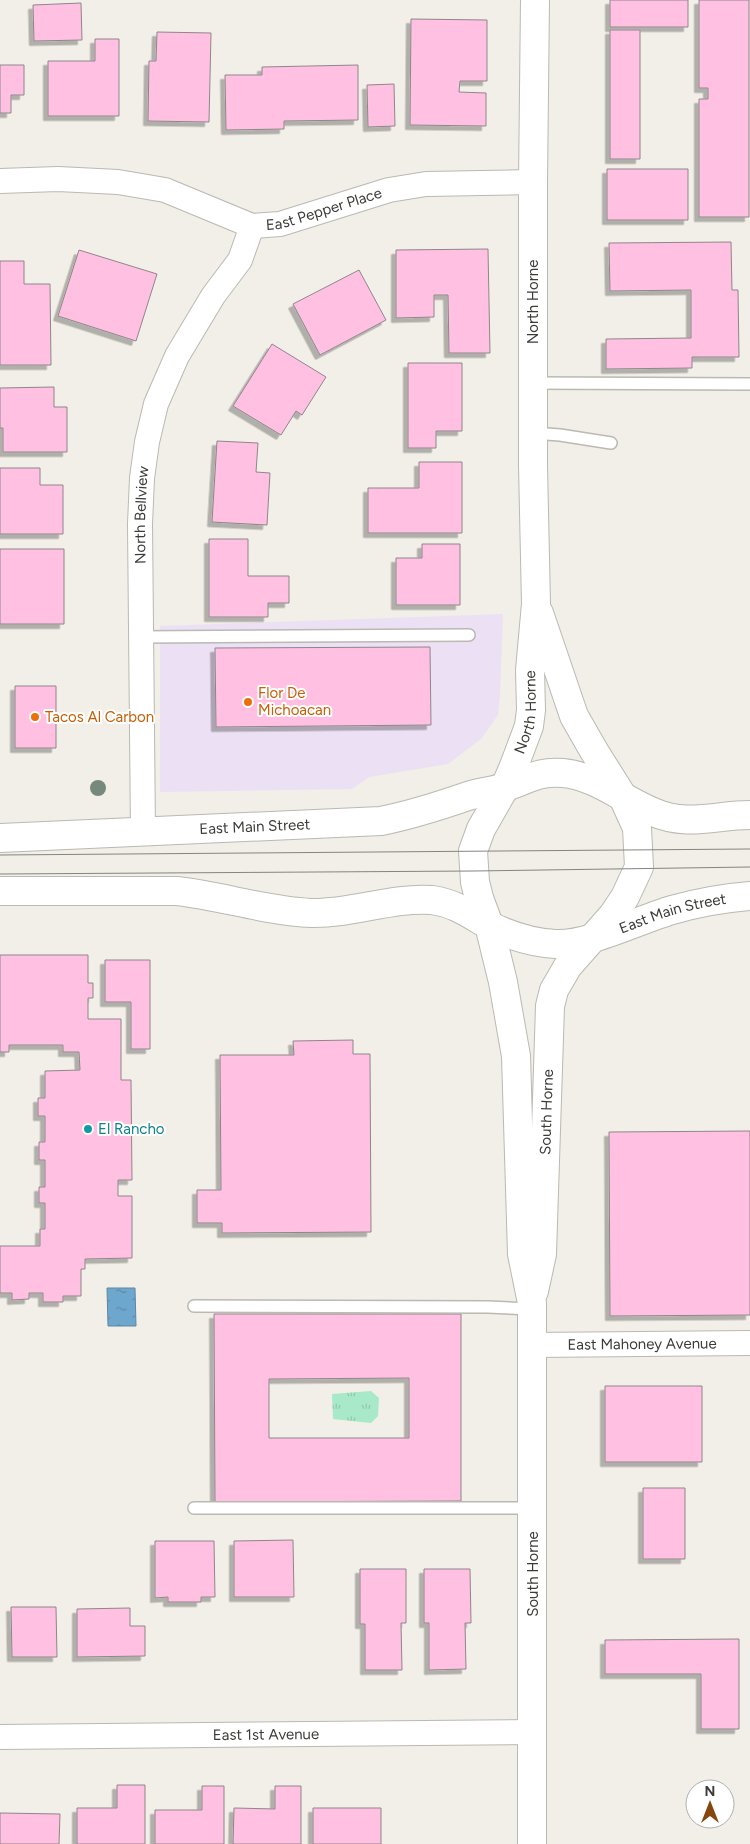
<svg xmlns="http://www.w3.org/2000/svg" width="750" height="1844" font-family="Figtree,sans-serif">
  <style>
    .commercial { fill: #ece0f4 }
    .park { fill: url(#park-tufts) }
    .water { fill: url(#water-ripples); stroke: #5f87a1 }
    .building { fill: #ffc0e2; stroke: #8e868a; fill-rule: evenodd; filter: url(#shadow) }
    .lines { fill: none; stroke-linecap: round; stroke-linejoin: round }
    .service-casing { stroke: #bab9b2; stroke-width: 14 }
    .minor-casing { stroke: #bab9b2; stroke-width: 26 }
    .tertiary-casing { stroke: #bab9b2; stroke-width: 30 }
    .primary-casing { stroke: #bab9b2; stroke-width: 30 }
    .service { stroke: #fff; stroke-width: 11 }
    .minor { stroke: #fff; stroke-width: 24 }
    .tertiary { stroke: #fff; stroke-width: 28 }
    .primary { stroke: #fff; stroke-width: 28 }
    .tram { stroke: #85847f; stroke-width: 1 }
    .tree { fill: #77887d }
    .food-dot { fill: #e8710a; stroke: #fff; stroke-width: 2 }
    .culture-dot { fill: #0f9aa8; stroke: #fff; stroke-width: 2 }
    .labels { text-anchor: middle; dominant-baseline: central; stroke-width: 4; stroke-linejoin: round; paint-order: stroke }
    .street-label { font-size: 15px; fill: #3b3b38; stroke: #fff }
    .food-label { font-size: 15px; fill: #c56008; stroke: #fff; text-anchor: start }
    .culture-label { font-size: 15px; fill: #0d838f; stroke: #fff; text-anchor: start }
  </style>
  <defs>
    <pattern id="park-tufts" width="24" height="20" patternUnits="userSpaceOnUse" patternTransform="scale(1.25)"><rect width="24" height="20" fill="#a7e9c9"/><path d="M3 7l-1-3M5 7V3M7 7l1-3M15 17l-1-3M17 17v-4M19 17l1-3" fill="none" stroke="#91c9ad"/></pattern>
    <pattern id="water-ripples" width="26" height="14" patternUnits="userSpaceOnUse" patternTransform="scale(1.25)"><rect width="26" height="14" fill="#6ea7ce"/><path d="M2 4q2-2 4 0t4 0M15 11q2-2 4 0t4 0" fill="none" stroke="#5c89a8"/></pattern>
    <filter id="shadow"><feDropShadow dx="-4.5" dy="4.5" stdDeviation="0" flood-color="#0004"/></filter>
  </defs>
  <rect width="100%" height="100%" fill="#f1efe7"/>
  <!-- commercial -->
  <path class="commercial" d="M503,614L500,695L498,715L481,739L448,764L369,777L352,789L160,792V626Z"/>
  <!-- park -->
  <path class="park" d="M371,1391L379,1398L378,1416L371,1423L333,1419L332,1394Z"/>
  <!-- water -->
  <path class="water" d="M107,1288H135L136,1326H108Z"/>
  <!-- building -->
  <path class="building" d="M610,0H688V27H610Z
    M699,0H749V217H699V99H708V88H699Z
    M81,3L82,40L34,41L33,5Z
    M411,19L487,20V81H460L459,92L486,93V126L410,125Z
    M610,30H640V159H610Z
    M157,32L211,33L209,122L148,121L149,61H156Z
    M95,39H119V116H48V61H95Z
    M0,65H24V95H11V113H0Z
    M358,65V120L284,121V129L226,130L225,75H262V67Z
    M394,84L395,126L368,127L367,85Z
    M607,169H688V220H607Z
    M731,242L732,290H738L739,357H692V368L606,369V339L691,338V290L610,291L609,243Z
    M488,249L490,353H449L448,295H434V317L396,318V250Z
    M79,250L157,274L136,341L58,316Z
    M0,261H24V284H50L51,365H0Z
    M359,270L386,320L320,355L293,304Z
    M272,344L326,377L302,415L296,411L281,435L233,406Z
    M408,363H462V431H436V448H408Z
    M54,387V407H67V452H3V428H0V388Z
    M217,441L258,443L256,472L270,473L267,525L212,522Z
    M419,462H462V533H368V488H419Z
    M0,468H40V485H63V534H0Z
    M209,539H248V576H289V603H268V617H209Z
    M422,544H460V605H396V558H422Z
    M0,549H64V624H0Z
    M430,647L431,725L216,727L215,648Z
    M15,686H56V748H15Z
    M0,955H88V983H93V998H88V1019H121V1080H131L132,1180H118V1196H132V1258L85,1259V1269H81V1296H63V1302H43V1293H29V1299L12,1300V1293H0V1246H40V1229H45V1203H39V1187H45V1160H39V1142H45V1116H38V1098H45V1071L80,1070L79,1052H63V1045H9V1052H0Z
    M105,960H150V1049H131V1002H105Z
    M353,1040V1054H370L371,1232L222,1233V1223H197V1190H221L220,1055H294L293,1041Z
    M750,1131V1315L610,1316L609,1132Z
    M214,1314H461V1501L215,1502ZM409,1378V1438H269V1379Z
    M605,1386H702V1462H605Z
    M643,1488H685V1559H643Z
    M293,1540L294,1597H234V1541Z
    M155,1541H214L215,1597H201V1602H168V1597L155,1598Z
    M360,1569H406V1623H401L402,1670H365V1624H360Z
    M424,1569H470L471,1623H465L466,1669L429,1670V1623H424Z
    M11,1607H56L57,1657H12Z
    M130,1608V1626H145V1656L77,1657V1609Z
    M739,1639V1729H701V1674H605V1640Z
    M117,1785H145V1844H77V1808H117Z
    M202,1786H224V1844H155V1810H202Z
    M275,1786H301V1844H233L234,1808L275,1809Z
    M313,1808H381V1844H313Z
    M0,1813L60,1814L59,1844H0Z"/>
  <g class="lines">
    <!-- service casing -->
    <g class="service-casing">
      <path id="service" d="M533,383L750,384
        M533,433L560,435L611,443
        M141,637L469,635
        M194,1306L488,1307L532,1309
        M194,1508H532"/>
    </g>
    <!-- minor casing -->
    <g class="minor-casing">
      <g id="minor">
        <path id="s1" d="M0,181L58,179L118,182L165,190L252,226L280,224L389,190L426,184L533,182"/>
        <path id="s2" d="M143,833L140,524L142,478L147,442L156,404L177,356L213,296L240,260L252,226"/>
        <path id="s3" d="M533,1345L750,1343"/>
        <path id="s4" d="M0,1737L533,1732"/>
      </g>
    </g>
    <!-- tertiary casing -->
    <g class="tertiary-casing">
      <g id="tertiary">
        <path id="s5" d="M534,1291L542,1254L550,1006L554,990L568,966L613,915L625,897L639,867L637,828L623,797L594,751L574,716L539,613"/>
        <path id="s6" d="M532,1844V1303L522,1254L516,1056L503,982L489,925L479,898L475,882L473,851L481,829L505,787L514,766L529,726L531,710L530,670L536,604L533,465V182L535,0"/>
      </g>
    </g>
    <!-- primary casing -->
    <g class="primary-casing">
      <g id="primary">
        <path id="s7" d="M0,838L381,821C411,815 439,806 468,796C480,792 493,791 505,787C528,780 537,771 563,773C596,776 623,800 653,812C687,827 716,815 750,815"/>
        <path id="s8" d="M0,891H177C222,896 266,911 311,913C352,914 392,897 432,900C455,903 471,915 490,926C511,936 532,943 556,944C590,945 638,920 672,910C697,903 724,898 750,896"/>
      </g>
    </g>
    <!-- service -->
    <use href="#service" class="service"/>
    <!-- minor -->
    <use href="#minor" class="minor"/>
    <!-- tertiary -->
    <use href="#tertiary" class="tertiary"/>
    <!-- primary -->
    <use href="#primary" class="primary"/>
    <!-- tram -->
    <path class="tram" d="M0,855L750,849
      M0,874L474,871L750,867"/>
  </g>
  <!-- trees -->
  <circle class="tree" cx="98" cy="788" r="8"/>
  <!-- markers -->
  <g class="food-dot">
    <circle cx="248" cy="702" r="5"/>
    <circle cx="35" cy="717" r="5"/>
  </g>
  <circle class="culture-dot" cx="88" cy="1129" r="5"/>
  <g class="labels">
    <!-- street labels -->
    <g class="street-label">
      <text stroke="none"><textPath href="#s1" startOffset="334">East Pepper Place</textPath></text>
      <text transform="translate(533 302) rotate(-90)">North Horne</text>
      <text stroke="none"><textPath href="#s2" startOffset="318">North Bellview</textPath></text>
      <text stroke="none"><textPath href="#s6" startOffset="1150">North Horne</textPath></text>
      <text stroke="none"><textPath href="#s7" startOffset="255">East Main Street</textPath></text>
      <text stroke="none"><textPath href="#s8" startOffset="689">East Main Street</textPath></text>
      <text stroke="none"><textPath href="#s5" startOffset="180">South Horne</textPath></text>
      <text stroke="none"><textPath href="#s3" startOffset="109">East Mahoney Avenue</textPath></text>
      <text transform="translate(533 1574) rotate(-90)">South Horne</text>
      <text stroke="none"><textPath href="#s4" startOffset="266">East 1st Avenue</textPath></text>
    </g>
    <!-- food labels -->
    <g class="food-label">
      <text x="258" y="693">Flor De<tspan x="258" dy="17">Michoacan</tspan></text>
      <text x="45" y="717">Tacos Al Carbon</text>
    </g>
    <!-- culture labels -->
    <g class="culture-label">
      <text x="98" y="1129">El Rancho</text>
    </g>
  </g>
  <!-- north arrow -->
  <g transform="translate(710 1804)"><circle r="24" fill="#ffffff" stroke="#b1b1af"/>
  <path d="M0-4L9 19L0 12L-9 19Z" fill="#86470e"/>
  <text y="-8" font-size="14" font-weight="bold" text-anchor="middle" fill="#3b3b38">N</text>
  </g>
</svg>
